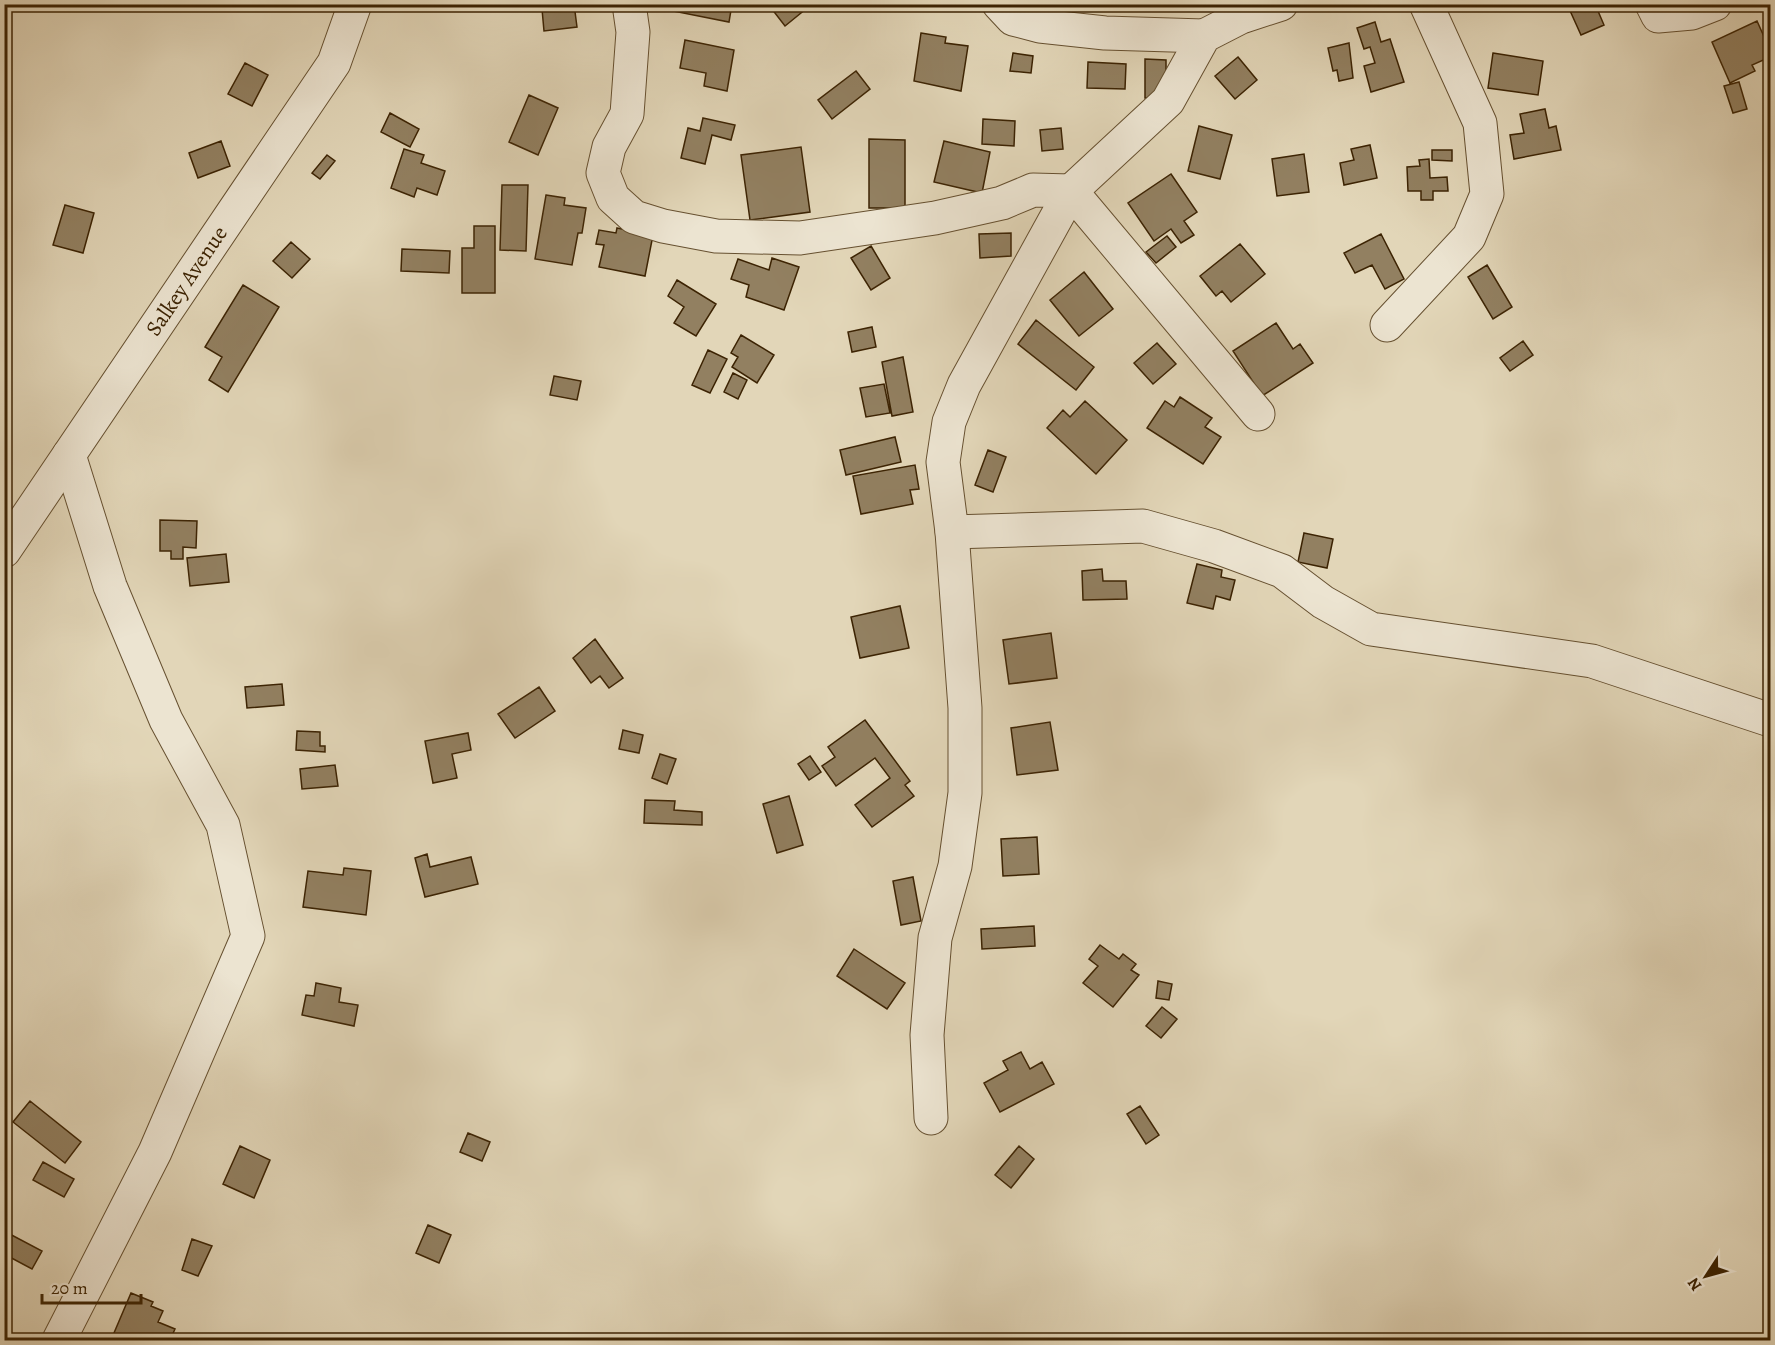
<svg xmlns="http://www.w3.org/2000/svg" width="1775" height="1345" font-family="Alegreya,serif">
  <style>
    .building { fill: #928061; stroke: #3c2303; stroke-width: 1.5 }
    .lines { fill: none; stroke-linecap: round; stroke-linejoin: round }
    .minor-casing { stroke: #665030; stroke-width: 35 }
    .minor { stroke: #ece4d1; stroke-width: 33 }
    .labels { text-anchor: middle; dominant-baseline: central; stroke-width: 5; stroke-linejoin: round; paint-order: stroke }
    .street-label { font-size: 22px; fill: #3c2303; stroke: #ece4d1 }
  </style>
  <rect width="100%" height="100%" fill="#e2d6b8"/>
  <filter id="stains"><feTurbulence type="fractalNoise" baseFrequency=".00333" numOctaves="4"/><feColorMatrix values="0 0 0 0 .2 0 0 0 0 .09 0 0 0 0 .02 0 0 0 .5 -.17"/></filter>
  <radialGradient id="worn" r=".72"><stop offset=".6" stop-color="#630" stop-opacity="0"/><stop offset="1" stop-color="#630" stop-opacity=".3"/></radialGradient>
  <!-- building -->
  <path class="building" d="M534,4H574L577,27L544,31L542,9L535,10Z
    M675,4H732L729,22L673,11Z
    M768,4H812L785,26Z
    M1567,4H1595L1604,25L1581,35Z
    M1757,21L1770,50V57L1752,65L1755,71L1730,83L1712,42Z
    M1375,22L1381,42L1390,39L1404,82L1371,92L1364,66L1375,63L1370,47L1364,49L1357,28Z
    M921,33L946,37L945,43L968,46L961,91L914,81Z
    M685,40L734,50L727,91L704,86L706,73L680,68Z
    M1349,43L1353,78L1339,81L1337,70L1333,71L1328,48Z
    M1013,53L1033,56L1031,73L1010,71Z
    M1493,53L1543,61L1538,95L1488,88Z
    M1238,57L1257,80L1235,99L1215,76Z
    M1145,59L1166,60V98H1145Z
    M1088,62L1126,64L1125,89L1087,88Z
    M245,63L268,75L252,106L228,94Z
    M856,71L870,89L832,119L818,100Z
    M1739,82L1747,109L1733,113L1724,86Z
    M529,95L558,108L538,155L509,142Z
    M1545,109L1549,128L1556,126L1561,150L1514,159L1510,135L1524,133L1520,114Z
    M390,113L419,129L410,147L381,132Z
    M703,118L735,125L731,140L712,135L705,164L681,158L688,128L700,131Z
    M983,119L1015,121L1014,146L982,144Z
    M1199,126L1232,135L1220,179L1188,171Z
    M1061,128L1063,149L1042,151L1040,130Z
    M869,139L905,140V208H869Z
    M221,141L230,166L198,178L189,153Z
    M944,141L990,152L982,193L934,182Z
    M1370,145L1377,178L1344,185L1340,163L1354,160L1351,149Z
    M801,147L810,212L750,220L741,155Z
    M404,149L424,155L421,163L445,171L437,195L417,188L414,197L391,188Z
    M1432,150H1452V161L1432,160Z
    M1304,154L1309,192L1277,196L1272,159Z
    M327,155L335,161L320,179L312,173Z
    M1429,159L1430,178L1447,177L1448,191H1433V200H1421V191H1408L1407,167L1420,166L1419,160Z
    M1171,174L1197,212L1184,221L1194,235L1181,243L1171,229L1154,241L1128,203Z
    M502,185H528L526,251L500,250Z
    M546,195L565,198L564,205L586,208L582,233H578L572,265L535,259Z
    M65,205L94,213L83,253L53,245Z
    M474,226H495V293H462V248H474Z
    M617,228L653,235L645,276L599,267L604,245L596,244L599,230L616,233Z
    M1011,233V256L980,258L979,234Z
    M1381,234L1404,279L1385,289L1372,265L1355,273L1344,253Z
    M1167,236L1176,247L1156,263L1146,252Z
    M291,242L310,259L292,278L273,261Z
    M1240,244L1265,274L1231,302L1222,291L1216,296L1200,276Z
    M871,246L890,278L871,290L851,258Z
    M402,249L450,251L449,273L401,271Z
    M772,258L799,267L784,310L746,297L749,285L731,279L738,259L769,270Z
    M1487,265L1512,307L1493,319L1468,277Z
    M1084,272L1113,309L1079,336L1050,300Z
    M677,280L716,304L696,336L674,323L684,307L668,296Z
    M243,285L279,307L228,392L209,380L222,357L205,347Z
    M1036,320L1094,367L1076,390L1018,344Z
    M1276,323L1293,349L1300,344L1313,363L1262,396L1233,351Z
    M872,327L876,347L852,352L848,332Z
    M741,335L774,355L757,383L732,367L738,357L731,353Z
    M1523,341L1533,355L1510,371L1500,358Z
    M1157,343L1176,364L1153,384L1134,363Z
    M708,350L727,359L710,393L692,385Z
    M903,357L913,412L892,416L882,362Z
    M733,373L747,380L738,399L724,392Z
    M554,376L581,381L577,400L550,395Z
    M884,384L890,413L866,417L860,388Z
    M1180,397L1212,418L1205,427L1221,437L1203,464L1147,428L1165,401L1174,407Z
    M1085,401L1127,440L1096,474L1047,428L1063,410L1070,417Z
    M895,437L901,462L846,475L840,450Z
    M988,450L1006,457L993,492L975,485Z
    M915,465L919,489L910,490L913,504L861,514L853,476Z
    M160,520L197,521L196,548L183,547V559H171V551H160Z
    M1304,533L1333,539L1327,568L1298,562Z
    M226,554L229,582L190,586L187,558Z
    M1197,564L1222,570L1221,577L1235,580L1230,600L1216,596L1213,609L1187,603Z
    M1102,569L1103,581H1126L1127,599L1083,600L1082,571Z
    M900,606L909,648L860,658L851,617Z
    M1051,633L1057,678L1009,684L1003,640Z
    M595,639L623,678L609,688L600,676L591,683L573,658Z
    M282,684L284,705L247,708L245,687Z
    M539,687L555,711L515,738L498,714Z
    M865,720L910,781L905,785L914,796L872,827L855,805L890,778L875,758L836,786L822,766L835,757L828,747Z
    M1050,722L1058,770L1017,775L1011,728Z
    M623,730L643,735L639,753L619,749Z
    M297,731L320,732V746H325V752L296,750Z
    M468,733L471,750L452,754L457,778L433,783L425,741Z
    M660,754L676,759L667,784L652,778Z
    M810,756L821,772L809,780L798,764Z
    M335,765L338,786L302,789L300,769Z
    M789,796L803,845L777,853L763,804Z
    M645,800L675,801L674,810L702,812V825L644,823Z
    M1037,837L1039,874L1003,876L1001,839Z
    M427,854L430,867L471,857L478,884L425,897L415,858Z
    M344,868L371,871L366,915L303,907L308,871L343,875Z
    M913,877L921,921L901,925L893,881Z
    M1034,926L1035,946L982,949L981,929Z
    M1100,945L1119,959L1123,954L1136,964L1131,970L1139,975L1113,1007L1083,983L1098,966L1089,959Z
    M854,949L905,983L887,1009L837,976Z
    M1158,981L1172,984L1169,1000L1156,998Z
    M316,983L341,988L339,1002L358,1005L354,1026L302,1015L306,995L314,996Z
    M1162,1007L1177,1019L1161,1038L1146,1026Z
    M1021,1052L1030,1069L1042,1062L1054,1084L1000,1112L984,1083L1008,1070L1003,1061Z
    M30,1101L81,1142L65,1163L13,1122Z
    M1140,1106L1159,1135L1146,1144L1127,1114Z
    M468,1133L490,1142L482,1161L460,1152Z
    M240,1146L270,1160L254,1198L223,1184Z
    M1019,1146L1034,1159L1011,1188L995,1175Z
    M43,1162L74,1179L64,1197L33,1180Z
    M428,1225L451,1235L439,1263L416,1253Z
    M4,1231L42,1251L32,1269L4,1254Z
    M192,1239L212,1246L198,1276L182,1270Z
    M131,1293L153,1302L151,1306L163,1311L158,1322L175,1329L170,1340H111Z"/>
  <g class="lines">
    <!-- minor casing -->
    <g class="minor-casing">
      <g id="minor">
        <path d="M629,4L633,32L627,114L609,147L603,173L613,198L634,217L663,226L716,236L800,238L935,218L1002,203L1033,190L1071,191L1258,414"/>
        <path d="M999,4L1013,19L1040,26L1105,33L1204,36"/>
        <path d="M1652,4L1658,16L1692,13L1715,4"/>
        <path d="M1387,325L1469,237L1487,194L1480,123L1426,4"/>
        <path d="M952,532L1143,526L1214,546L1282,571L1323,602L1371,629L1592,661L1770,720"/>
        <path id="s1" d="M4,551L334,63L355,4"/>
        <path d="M931,1118L927,1035L935,938L955,866L965,793V708L952,532L943,462L949,422L964,385L1071,191L1168,101L1204,36L1241,17L1281,4"/>
        <path d="M59,1340L155,1152L248,936L223,825L166,720L110,586L69,455"/>
      </g>
    </g>
    <!-- minor -->
    <use href="#minor" class="minor"/>
  </g>
  <g class="labels">
    <!-- street labels -->
    <g class="street-label">
      <text stroke="none"><textPath href="#s1" startOffset="326">Salkey Avenue</textPath></text>
    </g>
  </g>
  <!-- margin -->
  <rect width="1775" height="1345" fill="none" stroke="#e2d6b8" stroke-width="24"/>
  <rect x="6" y="6" width="1763" height="1333" fill="none" stroke="#3c2303" stroke-width="3"/>
  <rect x="12" y="12" width="1751" height="1321" fill="none" stroke="#3c2303" stroke-width="1.5"/>
  <!-- north arrow -->
  <g transform="translate(1706 1276) rotate(234)" stroke="#ece4d1" stroke-width="4.5" paint-order="stroke">
  <path d="M0-4.5L10 22L0 15L-10 22Z" fill="#3c2303"/>
  <text y="-9" font-size="16" font-weight="bold" text-anchor="middle" fill="#3c2303">N</text>
  </g>
  <!-- scale -->
  <path d="M42 1294v9h99v-9" fill="none" stroke="#3c2303" stroke-width="3"/>
  <text x="51" y="1294" font-size="18" fill="#3c2303" stroke="#ece4d1" stroke-width="4.5" paint-order="stroke">20 m</text>
  <rect width="100%" height="100%" filter="url(#stains)"/>
  <rect width="100%" height="100%" fill="url(#worn)"/>
</svg>
